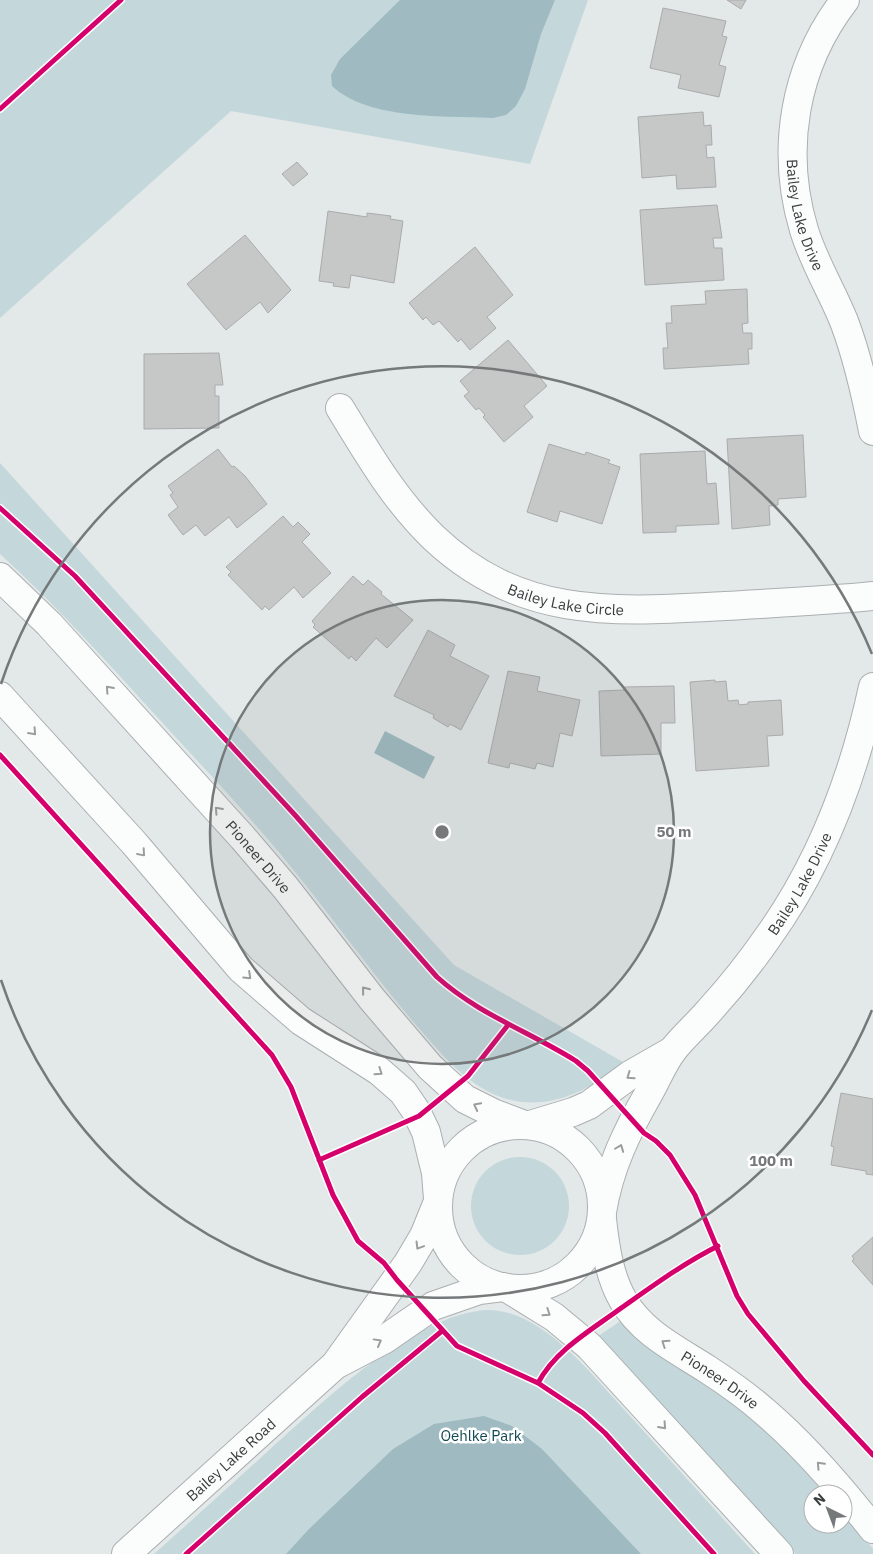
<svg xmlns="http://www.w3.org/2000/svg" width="873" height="1554" font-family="'IBM Plex Sans',sans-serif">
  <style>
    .green { fill: #c4d7db }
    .water { fill: #9fbac0 }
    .building { fill: #c6c7c7; stroke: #aaacab }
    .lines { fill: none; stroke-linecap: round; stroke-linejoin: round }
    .minor-casing { stroke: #abafb0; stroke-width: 30 }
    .minor { stroke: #fbfcfc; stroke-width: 28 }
    .cycleway-casing { stroke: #fff; stroke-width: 8 }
    .cycleway { stroke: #d6006c; stroke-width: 5 }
    .oneway { stroke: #9a9c9d }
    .ring { fill: none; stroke: #75797a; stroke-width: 2.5 }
    .labels { text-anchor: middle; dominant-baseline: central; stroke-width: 5; stroke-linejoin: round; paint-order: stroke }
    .street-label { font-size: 15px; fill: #3a3d3e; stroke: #fff }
    .park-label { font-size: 15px; fill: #114852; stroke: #fff }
    .centre { fill: #75797a; stroke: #fff; stroke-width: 2.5 }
    .ring-label { font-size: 15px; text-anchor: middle; font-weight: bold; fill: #75797a; stroke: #fff; stroke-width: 5; stroke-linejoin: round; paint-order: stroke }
  </style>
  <rect width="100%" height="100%" fill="#e3e8e9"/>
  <!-- green -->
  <path class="green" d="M0,0H588L530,164L231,111L0,318Z
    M0,463L454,965L623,1062C590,1092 543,1114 498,1096C463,1082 440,1052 416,1025C369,970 328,911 282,856C243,809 200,764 159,719C107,662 57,606 0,554Z
    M471 1206a49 49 0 1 1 98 0a49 49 0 1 1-98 0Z
    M488,1310C528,1310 565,1346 591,1373L755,1554H154C192,1520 230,1486 267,1452C322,1403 412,1314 488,1310Z
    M622,1320L717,1390L777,1439L829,1494H813V1524H843V1511L873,1549V1554H796L597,1337Z"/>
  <!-- water -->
  <path class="water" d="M400,0H555L541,34L525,89L516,106L506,115L493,118C446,116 368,120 332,86L331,75L340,59Z
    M385,731L435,757L424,779L374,753Z
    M484,1416L512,1426L542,1449L641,1554H286L309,1529L393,1449L434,1424Z"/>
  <!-- building -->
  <path class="building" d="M727,0H746L741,9Z
    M663,8L726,21L722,36L727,37L719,65L726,67L719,97L678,88L681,75L650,68Z
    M703,112L704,126L711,125L712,145H706L707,158L714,157L716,187L677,189L676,175L642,178L638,117Z
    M297,162L308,174L293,186L282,174Z
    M717,205L722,238H713L714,248H722L724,280L645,285L640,210Z
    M328,211L367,217V213L391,216L390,219L403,221L394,283L351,275L349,288L333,286L334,283L319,281Z
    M245,235L291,290L268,313L260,302L226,330L187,284Z
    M475,247L513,295L487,317L496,328L470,350L461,339L458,342L439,321L433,325L426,317L423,320L409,303Z
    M747,289L748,323L742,324L743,333H752V349H748L749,364L664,369L663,348H668L666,323H672L671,306L706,304L705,291Z
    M508,340L547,386L524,406L533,417L504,442L483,417L485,415L479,408L476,410L464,396L469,392L460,381Z
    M219,353L223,385H215V396H219V428L144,429V354Z
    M803,435L806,497L778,499V505L769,506L770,525L732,529L727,439Z
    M549,444L585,455L586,452L610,460L608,463L620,467L602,524L560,511L557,522L527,512Z
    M218,449L232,467L234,466L245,476L267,504L237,528L229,517L205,536L196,525L183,535L168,515L178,507L170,495L173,493L168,486Z
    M705,451L707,484L716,483L719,524L676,526V532L643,533L640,454Z
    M283,516L293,527L298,522L310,534L302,542L331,573L303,598L294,587L269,610L265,606L262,610L228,575L231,572L226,567Z
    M353,576L363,585L368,580L382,592L381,594L413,620L387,648L376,638L356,661L351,656L349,659L313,627L315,625L312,621Z
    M428,630L455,645L450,656L489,676L461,730L450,724L448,727L433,718L434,715L394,696Z
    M508,671L540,677L537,691L580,700L572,736L560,733L553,767L537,763L535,769L510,763L509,768L488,763Z
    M715,680V682L726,681L728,701L738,700L739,705L748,704V702L781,700L783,735L767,736L769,766L696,771L690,682Z
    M674,686L675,723H661V754L601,756L599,691L624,690V687Z
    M841,1093L873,1099V1175L866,1174V1171L831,1165L834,1147L831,1146Z
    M873,1237V1285L852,1261L854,1259L852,1256Z"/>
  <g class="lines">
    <!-- minor casing -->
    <g class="minor-casing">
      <g id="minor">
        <path id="s1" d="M845,0C794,66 780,150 804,230C814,263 833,293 845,324C858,359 866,395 873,431"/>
        <path id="s2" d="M340,408C368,454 394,499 433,537C520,620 615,612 725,606C775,603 824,601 873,596"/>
        <path id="s3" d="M0,577L49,624L243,838L285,887L372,999L430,1067L465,1099L493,1113L522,1124"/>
        <path d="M0,696L134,843L241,969L301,1021L379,1071L403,1092L416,1111L426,1132L436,1173L438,1199"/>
        <circle cx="520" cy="1207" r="82"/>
        <path d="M530,1125L573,1112L589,1105L630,1075L672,1051"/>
        <path id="s4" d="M602,1212C609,1168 627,1131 649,1093C657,1079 663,1063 673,1050C684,1036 698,1024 709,1011C730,988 750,963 768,937C821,863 854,775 873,687"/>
        <path id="s5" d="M602,1219C605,1246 609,1276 623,1300C642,1333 676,1349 707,1369C727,1382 747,1396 765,1412C806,1447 840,1487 873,1529"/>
        <path d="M507,1288L554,1317L589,1346L779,1554"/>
        <path d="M339,1363L385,1339L433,1306L479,1290L503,1287"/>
        <path id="s6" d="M126,1554L335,1365L408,1263L424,1236L437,1204"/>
      </g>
    </g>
    <!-- minor -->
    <use href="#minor" class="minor"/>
    <!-- cycleway casing -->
    <g class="cycleway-casing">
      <path id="cycleway" d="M0,109L121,0
        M0,508L75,576L295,815L437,977C478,1014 530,1032 576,1061L588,1071L644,1133L656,1141L670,1155L695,1195L737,1296L748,1314L804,1381L873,1455
        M0,755L272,1055L291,1087L333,1195L358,1241L384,1263L397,1280L457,1346L538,1383L583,1413L605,1433L714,1554
        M319,1160L419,1116L468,1076L508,1025
        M538,1383C555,1351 588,1332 617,1311C650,1288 682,1264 718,1246
        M186,1554L362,1397L442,1331"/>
    </g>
    <!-- cycleway -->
    <use href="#cycleway" class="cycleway"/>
  </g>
  <!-- one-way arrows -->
  <defs><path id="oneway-chevron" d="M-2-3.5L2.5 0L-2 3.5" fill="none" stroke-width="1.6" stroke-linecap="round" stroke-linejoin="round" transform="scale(1.25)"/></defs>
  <g class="oneway">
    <use href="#oneway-chevron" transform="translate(109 689) rotate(-132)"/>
    <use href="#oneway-chevron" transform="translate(33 732) rotate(48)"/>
    <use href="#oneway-chevron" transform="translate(218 810) rotate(-132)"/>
    <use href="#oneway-chevron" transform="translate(142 853) rotate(49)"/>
    <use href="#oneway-chevron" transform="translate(248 976) rotate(43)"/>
    <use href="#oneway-chevron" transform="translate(365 990) rotate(-129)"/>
    <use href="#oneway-chevron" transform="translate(379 1072) rotate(34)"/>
    <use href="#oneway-chevron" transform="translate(630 1076) rotate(145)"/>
    <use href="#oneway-chevron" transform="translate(477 1106) rotate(-153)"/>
    <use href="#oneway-chevron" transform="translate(620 1148) rotate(-69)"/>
    <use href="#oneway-chevron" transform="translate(419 1246) rotate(121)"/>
    <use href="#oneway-chevron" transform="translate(547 1313) rotate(34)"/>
    <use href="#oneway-chevron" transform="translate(378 1342) rotate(-29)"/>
    <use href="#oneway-chevron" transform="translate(665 1343) rotate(-146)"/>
    <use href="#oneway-chevron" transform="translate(663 1426) rotate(48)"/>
    <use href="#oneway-chevron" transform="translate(820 1465) rotate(-133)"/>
  </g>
  <!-- distance rings -->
  <circle cx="442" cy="832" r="232" fill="#75797a" fill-opacity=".12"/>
  <g class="ring">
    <circle cx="442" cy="832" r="232"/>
    <path d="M872 1010A465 465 0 0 1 1 980M1 684A465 465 0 0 1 872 654"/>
  </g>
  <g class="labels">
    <!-- street labels -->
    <g class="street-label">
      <text stroke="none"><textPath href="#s1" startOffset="228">Bailey Lake Drive</textPath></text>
      <text stroke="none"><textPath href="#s2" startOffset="310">Bailey Lake Circle</textPath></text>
      <text stroke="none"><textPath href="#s3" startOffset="381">Pioneer Drive</textPath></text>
      <text stroke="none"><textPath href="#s4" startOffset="388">Bailey Lake Drive</textPath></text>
      <text stroke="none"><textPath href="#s5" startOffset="211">Pioneer Drive</textPath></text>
      <text stroke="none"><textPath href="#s6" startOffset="141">Bailey Lake Road</textPath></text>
    </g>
    <!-- park labels -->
    <g class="park-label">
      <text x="481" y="1435">Oehlke Park</text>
    </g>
  </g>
  <circle cx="442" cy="832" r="8" class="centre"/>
  <g class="ring-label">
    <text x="674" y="837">50 m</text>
    <text x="771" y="1166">100 m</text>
  </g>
  <!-- north arrow -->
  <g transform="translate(828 1509) rotate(318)"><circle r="24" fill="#ffffff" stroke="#b0b1b2"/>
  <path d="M0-4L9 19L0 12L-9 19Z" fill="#75797a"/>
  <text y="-8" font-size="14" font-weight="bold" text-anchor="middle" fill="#3a3d3e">N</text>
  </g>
</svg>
